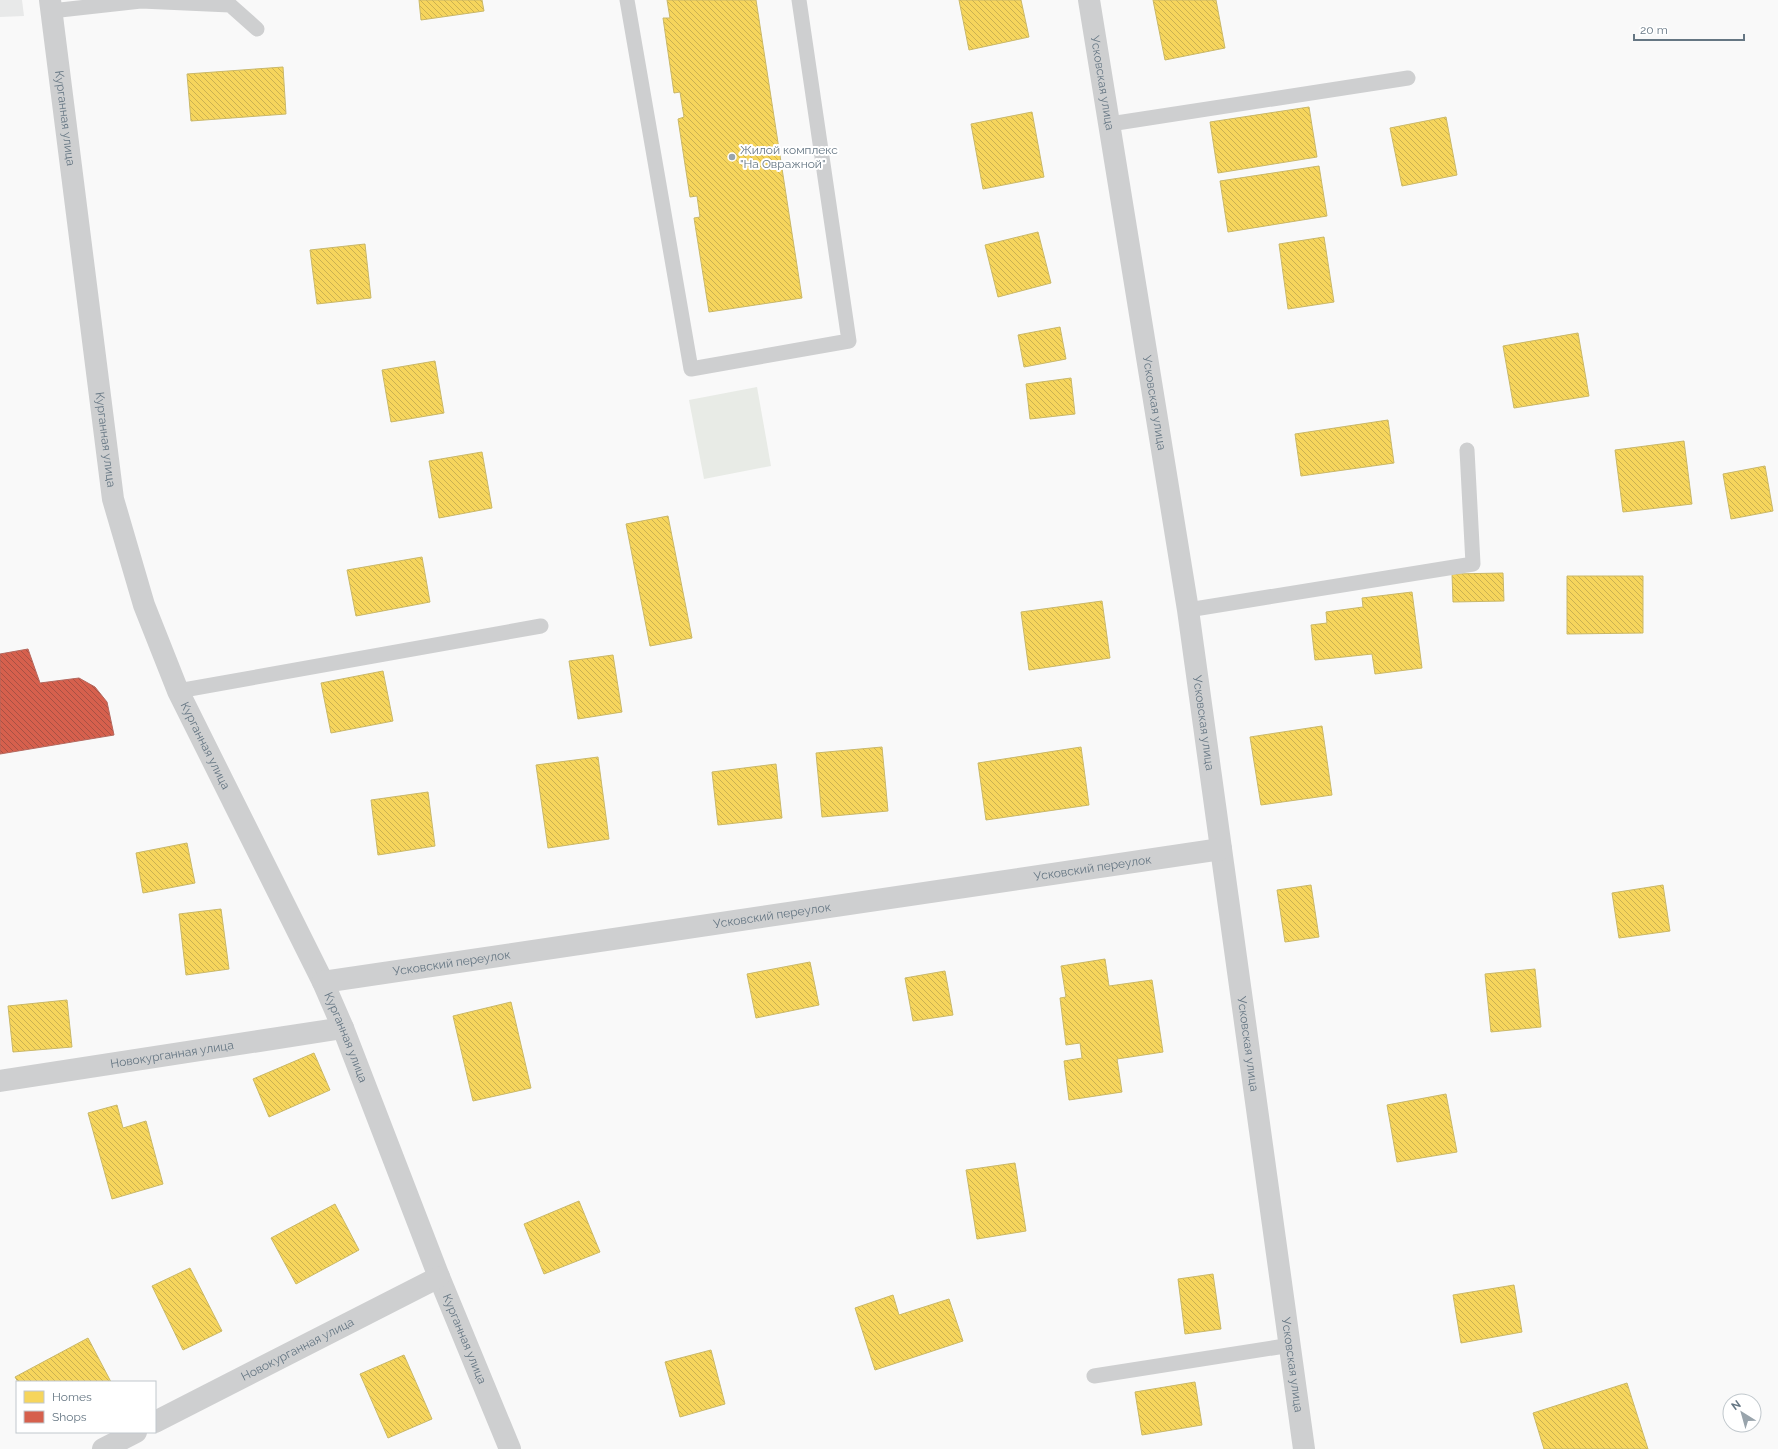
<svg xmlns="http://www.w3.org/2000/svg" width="1778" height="1449" font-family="Raleway,sans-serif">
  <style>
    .built { fill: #e8e9e9 }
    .park { fill: #e8ebe6 }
    .homes { fill: url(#homes-back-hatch); stroke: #cab868 }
    .shops { fill: url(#shops-back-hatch); stroke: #b4675d }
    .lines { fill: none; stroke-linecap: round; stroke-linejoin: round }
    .service { stroke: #cecfd0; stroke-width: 15 }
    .minor { stroke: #cecfd0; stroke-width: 22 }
    .poi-dot { fill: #99a4ac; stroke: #fff; stroke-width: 1.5 }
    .labels { text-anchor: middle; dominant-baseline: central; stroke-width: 4; stroke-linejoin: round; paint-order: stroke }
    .street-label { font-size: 12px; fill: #657683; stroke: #fff }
    .poi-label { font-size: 12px; fill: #657683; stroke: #fff; text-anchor: start }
  </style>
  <defs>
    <pattern id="homes-back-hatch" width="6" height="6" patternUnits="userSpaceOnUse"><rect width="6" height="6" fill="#f6d55c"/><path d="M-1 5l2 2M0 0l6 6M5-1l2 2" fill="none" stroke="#cbb151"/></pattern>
    <pattern id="shops-back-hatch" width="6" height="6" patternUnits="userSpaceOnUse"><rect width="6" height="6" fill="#d6604d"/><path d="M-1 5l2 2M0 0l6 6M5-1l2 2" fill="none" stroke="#a85144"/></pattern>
  </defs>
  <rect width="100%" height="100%" fill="#f9f9f9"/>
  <!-- built -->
  <path class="built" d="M0,0H22L24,16L0,17Z"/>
  <!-- park -->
  <path class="park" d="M757,387L771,466L704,479L689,400Z"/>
  <!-- homes -->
  <path class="homes" d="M419,0H482L484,11L421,20Z
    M667,0H756L802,298L709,312L694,218L700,217L697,196L690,197L678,119L684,117L680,92L674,93L663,18H670Z
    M959,0H1021L1029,37L969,50Z
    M1153,0H1216L1225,48L1165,60Z
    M283,67L286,114L191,121L187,74Z
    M1309,107L1317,157L1218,173L1210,122Z
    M1032,112L1044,177L983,189L971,124Z
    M1446,117L1457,175L1402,186L1390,128Z
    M1319,166L1327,216L1228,232L1220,181Z
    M1038,232L1051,283L998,297L985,245Z
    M1324,237L1334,302L1288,309L1279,244Z
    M365,244L371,298L317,304L310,250Z
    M1060,327L1066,359L1024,367L1018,335Z
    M1578,333L1589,396L1514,408L1503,346Z
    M435,361L444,413L391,422L382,370Z
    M1071,378L1075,414L1030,419L1026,384Z
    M1388,420L1394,463L1301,476L1295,434Z
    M1684,441L1692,504L1623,512L1615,450Z
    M482,452L492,508L439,518L429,461Z
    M1765,466L1773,511L1731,519L1723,474Z
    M668,516L692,638L650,646L626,524Z
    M422,557L430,602L356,616L347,570Z
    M1503,573L1504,601L1453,602L1452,574Z
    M1567,576H1643V633L1567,634Z
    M1412,592L1422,668L1375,674L1372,654L1315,660L1311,625L1327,623L1326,612L1363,607L1362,598Z
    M1102,601L1110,658L1029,670L1021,612Z
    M613,655L622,712L578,719L569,661Z
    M383,671L393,721L331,733L321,683Z
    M1322,726L1332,795L1261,805L1250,737Z
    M882,747L888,811L822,817L816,753Z
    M1081,747L1089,805L986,820L978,763Z
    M598,757L609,839L548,848L536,765Z
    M776,764L782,818L718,825L712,772Z
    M428,792L435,846L378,855L371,800Z
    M187,843L195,883L143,893L136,853Z
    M1311,885L1319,937L1285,942L1277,890Z
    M1663,885L1670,931L1619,938L1612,893Z
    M221,909L229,969L186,975L179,914Z
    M1105,959L1109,986L1152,980L1163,1052L1117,1059L1122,1092L1069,1100L1064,1061L1082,1058L1080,1043L1066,1045L1060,998L1066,997L1061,966Z
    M810,962L819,1005L756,1018L747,974Z
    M1535,969L1541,1027L1491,1032L1485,974Z
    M945,971L953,1015L913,1021L905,978Z
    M67,1000L72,1047L13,1052L8,1006Z
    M511,1002L531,1088L473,1101L453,1016Z
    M314,1053L330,1090L269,1117L253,1079Z
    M1446,1094L1457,1152L1397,1162L1387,1105Z
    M117,1105L123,1128L146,1121L163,1184L112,1199L88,1113Z
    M1015,1163L1026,1231L977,1239L966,1170Z
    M579,1201L600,1252L544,1274L524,1224Z
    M335,1204L359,1250L296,1284L271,1238Z
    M190,1268L222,1331L183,1350L152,1286Z
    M1213,1274L1221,1329L1185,1334L1178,1279Z
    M1514,1285L1522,1332L1461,1343L1453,1295Z
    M893,1295L899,1315L949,1299L963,1341L875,1370L855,1308Z
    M88,1338L111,1382H18L15,1377Z
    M711,1350L725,1404L680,1417L665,1362Z
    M404,1355L432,1419L388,1438L360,1374Z
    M1195,1382L1202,1425L1142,1435L1135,1392Z
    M1627,1383L1648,1449H1544L1533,1413Z"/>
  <!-- shops -->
  <path class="shops" d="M28,649L40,683L79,678L95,687L107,702L114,735L0,754V654Z"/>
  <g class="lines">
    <!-- service -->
    <path class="service" d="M627,0L691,369L849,341L799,0
      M51,11L141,1L230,5L257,29
      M1110,124L1408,78
      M1188,610L1473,564L1467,450
      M178,691L541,626
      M1094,1376L1291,1345"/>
    <!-- minor -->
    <g class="minor">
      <path id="s1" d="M50,0L113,499L144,605L178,691L323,982L343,1028L439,1277L510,1449"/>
      <path id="s2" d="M1089,0L1188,610L1304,1449"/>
      <path id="s3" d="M323,982L1221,849"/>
      <path id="s4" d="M0,1081L343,1028"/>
      <path id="s5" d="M155,1422L439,1277"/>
      <path d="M103,1449L136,1432"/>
    </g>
  </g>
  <!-- markers -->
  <circle class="poi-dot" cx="732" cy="157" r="4"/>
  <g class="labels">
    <!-- street labels -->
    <g class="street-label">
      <text stroke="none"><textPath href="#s2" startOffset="84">Усковская улица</textPath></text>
      <text stroke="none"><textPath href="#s1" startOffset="119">Курганная улица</textPath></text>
      <text stroke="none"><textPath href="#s2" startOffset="408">Усковская улица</textPath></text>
      <text stroke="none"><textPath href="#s1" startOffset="443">Курганная улица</textPath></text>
      <text stroke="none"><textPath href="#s2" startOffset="732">Усковская улица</textPath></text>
      <text stroke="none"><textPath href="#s1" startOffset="767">Курганная улица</textPath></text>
      <text stroke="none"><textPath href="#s3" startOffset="778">Усковский переулок</textPath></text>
      <text stroke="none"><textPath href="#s3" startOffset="454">Усковский переулок</textPath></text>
      <text stroke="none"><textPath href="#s3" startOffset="130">Усковский переулок</textPath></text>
      <text stroke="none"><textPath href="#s1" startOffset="1091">Курганная улица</textPath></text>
      <text stroke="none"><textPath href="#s2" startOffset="1056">Усковская улица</textPath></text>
      <text stroke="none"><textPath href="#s4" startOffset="174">Новокурганная улица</textPath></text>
      <text stroke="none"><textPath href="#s1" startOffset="1415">Курганная улица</textPath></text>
      <text stroke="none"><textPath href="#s5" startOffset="160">Новокурганная улица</textPath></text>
      <text stroke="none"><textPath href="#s2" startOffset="1380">Усковская улица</textPath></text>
    </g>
    <!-- poi labels -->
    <g class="poi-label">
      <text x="740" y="150">Жилой комплекс<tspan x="740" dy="14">"На Овражной"</tspan></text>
    </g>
  </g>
  <!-- legend -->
  <rect x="16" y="1381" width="140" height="52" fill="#ffffff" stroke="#c1c8cd"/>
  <rect x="24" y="1391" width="20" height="12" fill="#f6d55c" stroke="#c1c8cd"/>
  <text x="52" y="1401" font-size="12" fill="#657683">Homes</text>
  <rect x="24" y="1411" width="20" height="12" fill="#d6604d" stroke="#c1c8cd"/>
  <text x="52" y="1421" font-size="12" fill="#657683">Shops</text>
  <!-- north arrow -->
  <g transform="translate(1742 1413) rotate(323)"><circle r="19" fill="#ffffff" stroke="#c1c8cd"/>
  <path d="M0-3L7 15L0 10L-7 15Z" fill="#99a4ac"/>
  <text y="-6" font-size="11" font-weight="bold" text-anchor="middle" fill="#657683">N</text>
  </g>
  <!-- scale -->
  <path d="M1634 34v6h110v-6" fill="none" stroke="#657683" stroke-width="2"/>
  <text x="1640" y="34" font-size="12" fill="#657683" stroke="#ffffff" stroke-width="3" paint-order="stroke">20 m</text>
</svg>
